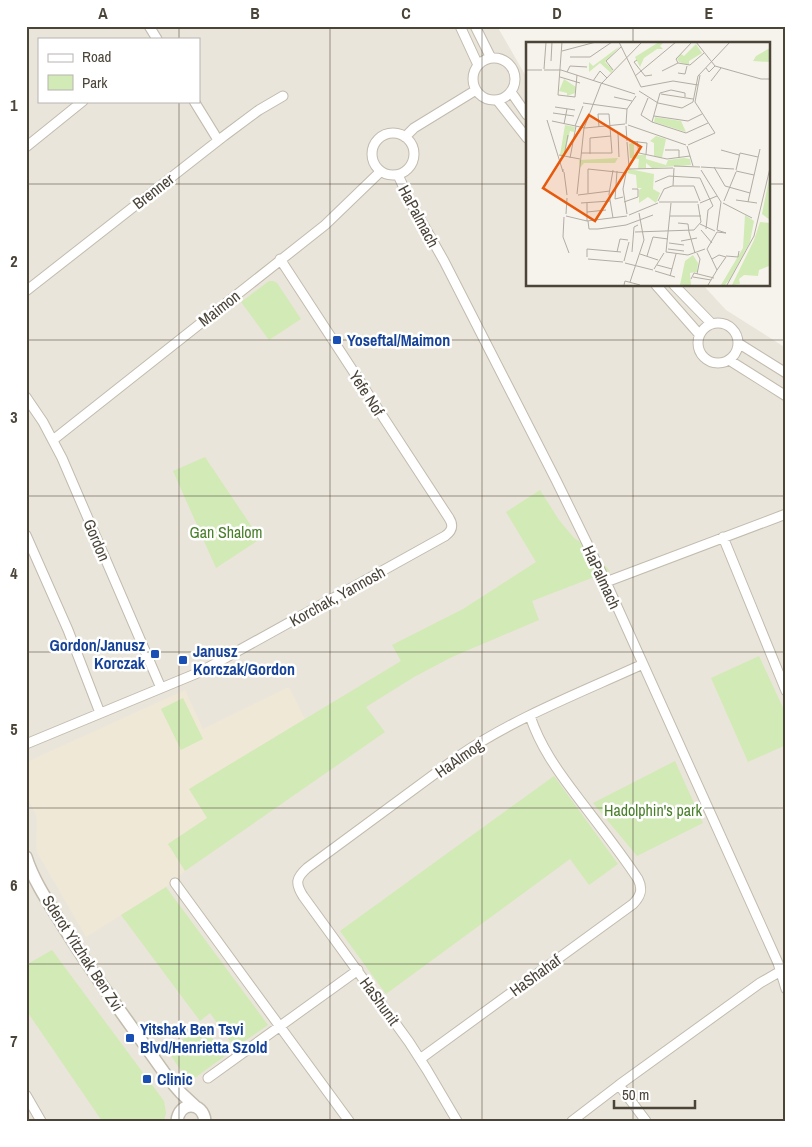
<svg xmlns="http://www.w3.org/2000/svg" width="812" height="1147" font-family="'Archivo Narrow',sans-serif">
  <style>
    .residential { fill: #eae5da; fill-rule: evenodd }
    .education { fill: #efe8d6 }
    .green { fill: #d2eab5 }
    .lines { fill: none; stroke-linecap: round; stroke-linejoin: round }
    .minor-casing { stroke: #c2bbae; stroke-width: 11 }
    .tertiary-casing { stroke: #c2bbae; stroke-width: 14 }
    .minor { stroke: #fff; stroke-width: 9 }
    .tertiary { stroke: #fff; stroke-width: 11 }
    .grid { fill: none; stroke: #4b4439; stroke-width: 1; stroke-opacity: 0.55 }
    .transit-dot { fill: #1a4fb4; stroke: #fff; stroke-width: 2 }
    .labels { text-anchor: middle; dominant-baseline: central; stroke-width: 5; stroke-linejoin: round; paint-order: stroke }
    .street-label { font-size: 16px; fill: #4b4439; stroke: #fff }
    .transit-label { font-size: 16px; font-weight: bold; fill: #164399; stroke: #fff; text-anchor: start }
    .park-label { font-size: 16px; fill: #4a7f2a; stroke: #fff }
    .inset-road { fill: none; stroke: #b2ada4; stroke-width: 1 }
    .view { fill: #e8590c; fill-opacity: 0.15; stroke: #e8590c; stroke-width: 2.5 }
    .inset-edge { fill: none; stroke: #4b4439; stroke-width: 2.5 }
    .neatline { fill: none; stroke: #4b4439; stroke-width: 2 }
    .grid-label { font-size: 16px; text-anchor: middle; font-weight: bold; fill: #4b4439 }
  </style>
  <rect width="100%" height="100%" fill="#f6f3ec"/>
  <!-- residential -->
  <path class="residential" d="M26,26H497L527,78V285H703L726,310L786,348V1121H26ZM39,39H199V101H39Z"/>
  <!-- education -->
  <path class="education" d="M289,687L305,719L190,789L208,818L168,844L185,871L166,887L86,937L37,852L36,843L37,824L36,815L26,795V764L29,761L185,690L203,729Z"/>
  <!-- green -->
  <path class="green" d="M269,281H273L277,283L301,319L269,340L241,302Z
    M205,457L260,539L216,568L173,471Z
    M540,490L559,520L574,538L589,548L610,571L532,601L539,620L452,657L414,677L366,707L385,732L185,871L168,844L207,818L189,789L401,661L392,645L463,609L536,562L506,512Z
    M759,656L786,714V745L748,762L711,678Z
    M183,698L203,739L181,750L161,709Z
    M675,761L703,823L637,856L593,803Z
    M554,776L618,864L589,885L570,859L386,994L340,931Z
    M166,887L268,1025L235,1048L210,1013L200,1021L121,915Z
    M52,950L164,1101L166,1113L164,1121H102L26,1010V965Z
    M203,1025L225,1056L189,1082L167,1050Z"/>
  <g class="lines">
    <!-- minor casing -->
    <g class="minor-casing">
      <path id="minor" d="M149,26L157,39
        M460,26L478,65
        M475,26L491,58
        M473 79a21 21 0 1 1 42 0a21 21 0 1 1-42 0Z
        M511,92L527,115
        M497,100L527,138
        M194,101L218,140
        M372 154a21 21 0 1 1 42 0a21 21 0 1 1-42 0Z
        M405,137L414,128L476,90
        M26,147L83,101
        M398,175L410,201L444,261L556,480L606,582L778,963L786,989
        M656,285L699,334
        M674,285L711,323
        M26,291L224,136L259,110L283,96
        M698 343a20 20 0 1 1 40 0a20 20 0 1 1-40 0Z
        M738,343L786,373
        M729,360L786,396
        M26,397L43,422L62,458L161,688
        M53,440L325,225L380,172
        M26,535L68,630L100,713
        M723,537L786,691
        M606,582L786,514
        M26,744L200,672L445,536C452,531 454,526 449,518L280,259
        M175,883L349,1121
        M420,1059L633,904C641,896 643,889 638,879C619,850 597,823 576,795C557,770 540,746 530,716
        M208,1078L358,970
        M619,1085L646,1121
        M26,1095L41,1121
        M457,1121L427,1070L409,1042L303,896C295,883 296,878 307,868L459,756C514,718 582,692 643,664
        M572,1121L619,1085L760,983L786,968"/>
    </g>
    <!-- tertiary casing -->
    <g class="tertiary-casing">
      <path id="tertiary" d="M26,857C33,879 46,899 58,918C91,973 131,1025 168,1078L181,1093L196,1107
        M177,1121C179,1101 203,1101 205,1121"/>
    </g>
    <!-- minor -->
    <use href="#minor" class="minor"/>
    <!-- tertiary -->
    <use href="#tertiary" class="tertiary"/>
  </g>
  <!-- grid -->
  <path class="grid" d="M179,26V39M330,26V1121M482,26V1121M633,26V44M179,101V1121M26,184H527M768,184H786M633,285V1121M26,340H786M26,496H786M26,652H786M26,808H786M26,964H786"/>
  <!-- markers -->
  <g class="transit-dot">
    <rect x="332" y="335" width="10" height="10" rx="2.5"/>
    <rect x="150" y="649" width="10" height="10" rx="2.5"/>
    <rect x="178" y="655" width="10" height="10" rx="2.5"/>
    <rect x="125" y="1033" width="10" height="10" rx="2.5"/>
    <rect x="142" y="1074" width="10" height="10" rx="2.5"/>
  </g>
  <g class="labels">
    <!-- street labels -->
    <g class="street-label">
      <text transform="translate(153 191) rotate(-38)">Brenner</text>
      <text transform="translate(419 216) rotate(62)">HaPalmach</text>
      <text transform="translate(219 308) rotate(-38)">Maimon</text>
      <text transform="translate(367 393) rotate(57)">Yefe Nof</text>
      <text transform="translate(97 540) rotate(67)">Gordon</text>
      <text transform="translate(602 577) rotate(65)">HaPalmach</text>
      <text transform="translate(337 596) rotate(-29)">Korchak, Yannosh</text>
      <text transform="translate(459 758) rotate(-35)">HaAlmog</text>
      <text transform="translate(83 953) rotate(57)">Sderot Yitzhak Ben Zvi</text>
      <text transform="translate(535 975) rotate(-36)">HaShahaf</text>
      <text transform="translate(380 1001) rotate(54)">HaShunit</text>
    </g>
    <!-- transit labels -->
    <g class="transit-label">
      <text x="347" y="340">Yoseftal/Maimon</text>
      <text x="145" y="645" text-anchor="end">Gordon/Janusz<tspan x="145" dy="18">Korczak</tspan></text>
      <text x="193" y="651">Janusz<tspan x="193" dy="18">Korczak/Gordon</tspan></text>
      <text x="140" y="1029">Yitshak Ben Tsvi<tspan x="140" dy="18">Blvd/Henrietta Szold</tspan></text>
      <text x="157" y="1079">Clinic</text>
    </g>
    <!-- park labels -->
    <g class="park-label">
      <text x="226" y="532">Gan Shalom</text>
      <text x="653" y="810">Hadolphin's park</text>
    </g>
  </g>
  <!-- overview -->
  <g transform="translate(526 42)">
    <rect width="244" height="244" fill="#f6f3ec"/>
    <path d="M133,0H138L134,4L137,7H131L118,16L114,25L109,15ZM170,2L176,11L163,19V23L153,20L151,17L155,12L158,14ZM94,4L79,20L87,28L85,31L74,21L63,30V20L67,24ZM244,6V20L227,19L230,14ZM38,37L50,45L49,51L41,54V51L33,49ZM129,75L155,79L160,90L128,80ZM39,83L49,85L48,90L44,89L38,114L34,113ZM130,94L140,97L136,116L128,114V101L124,99ZM108,100V113H120V117L140,123L142,118L158,116L164,117L165,123L126,126L120,121V126L112,127L113,117L104,116L103,102ZM92,116L89,121H58L54,126L53,118ZM103,127L128,132L127,147L134,151L130,161L122,155L113,161V148L116,146H111L110,133L101,131ZM244,132V178L236,172ZM219,173L228,179L224,200L204,237L199,243H195L217,206ZM234,180L244,181L243,224L233,228L232,234L218,233L213,237L214,242L206,243L228,198ZM167,213L172,221L171,230L164,231L165,243H154L159,219Z" fill="#d2eab5"/>
    <path class="inset-road" d="M36,0L32,53L49,55L51,33M93,0L115,45L147,39L172,43M170,0L189,24L183,30L180,26M36,9L70,0M44,15H64L86,0M111,18L108,20L119,34L126,33M25,19L26,0M152,21L164,23L178,11M152,21L150,17L166,0M189,24L235,37H244M18,27L20,0M0,28H16M18,28H35L109,52M87,28L80,19L95,5M136,29L152,21M41,30L44,24L61,25M152,31L159,32L161,24M109,34L150,0M34,35L54,41M67,39L74,29L81,36M185,39L195,26M113,49L132,61L156,66L167,60M135,52L167,57M88,55L106,59M159,55V51L145,48L134,51L126,80L160,91L182,81M122,56L115,73L126,80M167,60L172,34L204,0M57,61L101,67M29,65L49,68M27,71L48,74M128,74L162,79L176,72M21,78L37,130V127M26,79L59,86L99,82M38,82L41,67M100,82L101,67L110,54M102,83L160,103M49,84L57,64M100,84L101,99M92,91L93,115M103,99L121,101L120,112M111,99L113,111L141,117L164,114M101,100L103,125M162,103L189,91L169,60L174,33M161,104L167,124M139,108H153V116M195,108L213,113M55,111H86L83,72H72L73,85M64,112V96L85,94M33,113L54,117M38,114L42,93M44,116L50,84M148,124L174,125M175,125L208,127M188,125L199,144L224,151M102,127L147,126M87,128L83,152L87,176M175,128L195,160M210,128L214,111L232,115M91,129L89,157L97,155M210,129L228,133M38,130L41,153M129,140L143,134L174,136L187,164L182,168L180,187M147,144L148,126M62,151V127L100,131M51,152L58,86L75,42L116,0M52,153L84,149M210,158L231,161M132,159L138,147L146,144H168L174,159M198,159L210,130M98,160L112,155V147H106M133,160H172M222,160L234,107M55,161L84,159M174,161L191,154M197,161L226,176M61,170L80,168M40,172L41,156M101,172L97,147L101,126M103,173L132,161M40,174L61,179L101,174M144,174H175M38,175L37,195L43,211M61,179V161M62,179L63,187H72L100,183L127,173M152,181L162,182L163,190M174,182L189,189M175,188L186,201M191,188L195,160M109,190L168,188L175,180L172,162M163,190L169,211M191,190L200,191L191,188M155,199L171,196M143,201L158,203M142,207L158,209M181,207L191,228L182,243M181,207L191,190M91,210L94,197L102,198M106,210L108,185L112,183M140,210L145,161M140,210L162,213L179,207M171,211L174,217L171,232M114,212L132,218M121,214L127,195L142,197M200,214L212,215L213,209M61,215V207L95,210M62,217L97,220M186,217L193,213L200,215L191,228M98,219L103,200M99,221L127,228M131,223L146,227M128,227L138,211M129,229L149,235M144,234L150,212M167,235L185,238M165,237L168,231L188,236M104,240L118,198L113,171M98,243L99,239L114,243M201,243L228,194L244,126"/>
    <path class="view" d="M63,73L115,105L69,179L17,146Z"/>
    <rect width="244" height="244" class="inset-edge"/>
  </g>
  <!-- border -->
  <rect width="812" height="1147" fill="none" stroke="#ffffff" stroke-width="55"/>
  <!-- legend -->
  <rect x="38" y="38" width="162" height="65" fill="#ffffff" stroke="#b7b4b0"/>
  <rect x="48" y="54" width="25" height="8" fill="#ffffff" stroke="#b7b4b0"/>
  <text x="82" y="62" font-size="15" fill="#4b4439">Road</text>
  <rect x="48" y="75" width="25" height="15" fill="#d2eab5" stroke="#b7b4b0"/>
  <text x="82" y="88" font-size="15" fill="#4b4439">Park</text>
  <!-- scale -->
  <path d="M614 1100v8h81v-8" fill="none" stroke="#4b4439" stroke-width="2.5"/>
  <text x="622" y="1100" font-size="15" fill="#4b4439" stroke="#ffffff" stroke-width="4" paint-order="stroke">50 m</text>
  <rect x="28" y="28" width="756" height="1092" class="neatline"/>
  <g class="grid-label">
    <text x="103" y="19">A</text>
    <text x="255" y="19">B</text>
    <text x="406" y="19">C</text>
    <text x="557" y="19">D</text>
    <text x="709" y="19">E</text>
    <text x="14" y="111">1</text>
    <text x="14" y="267">2</text>
    <text x="14" y="423">3</text>
    <text x="14" y="579">4</text>
    <text x="14" y="735">5</text>
    <text x="14" y="891">6</text>
    <text x="14" y="1047">7</text>
  </g>
</svg>
